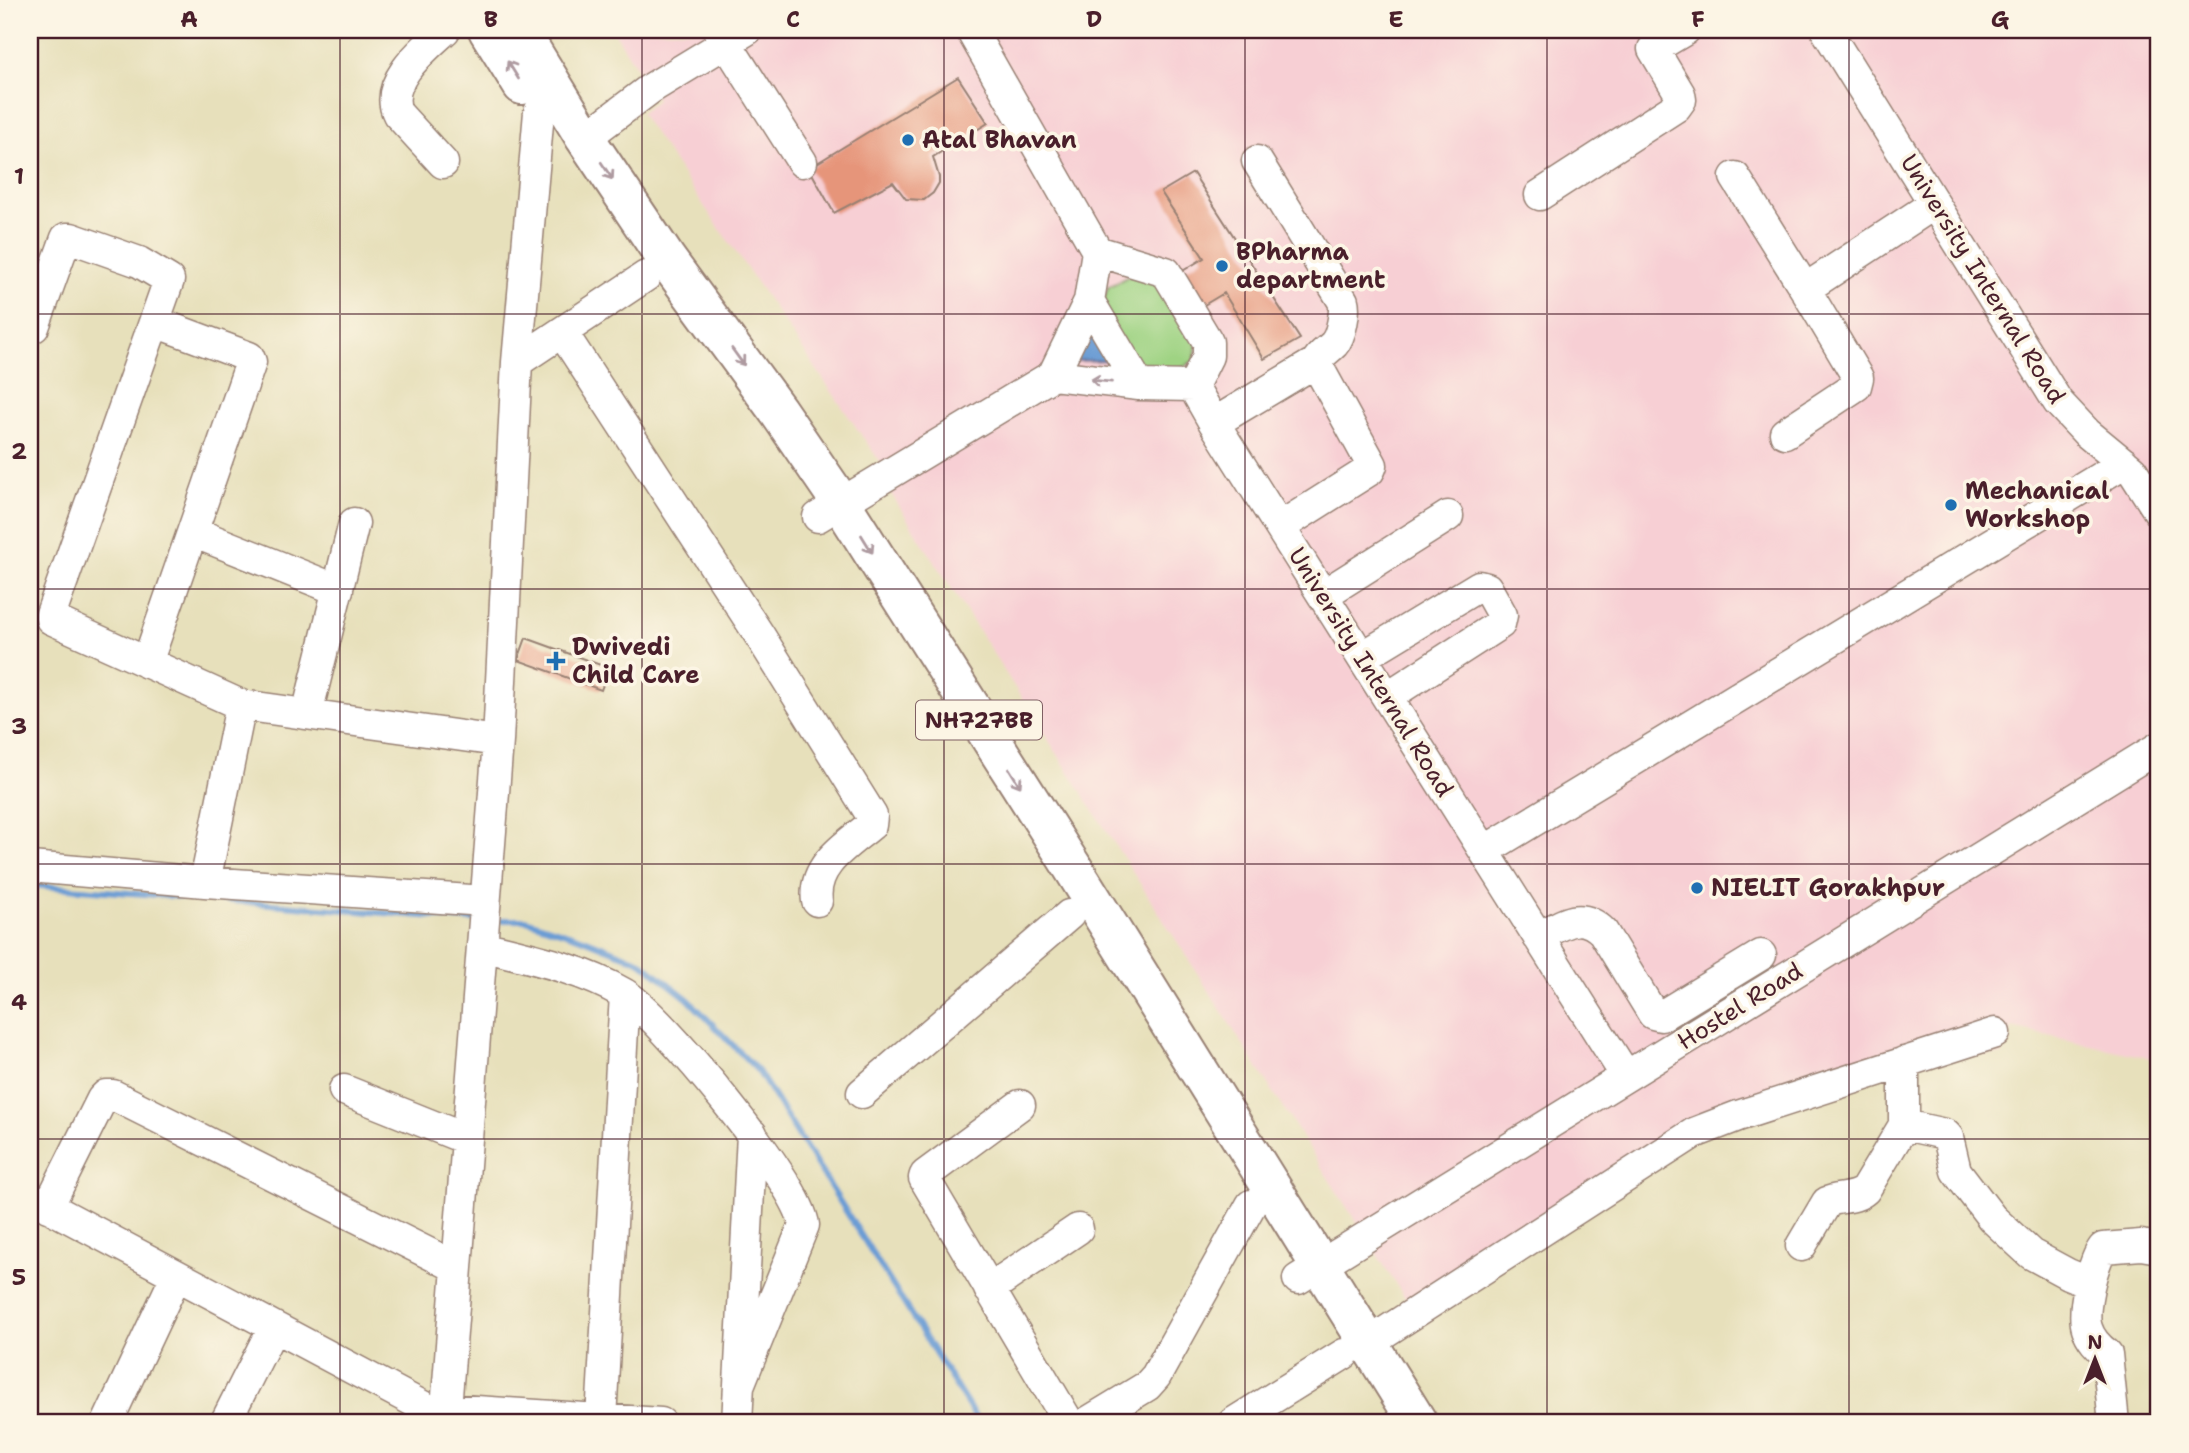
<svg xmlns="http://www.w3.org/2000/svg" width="2189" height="1453" font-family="'Shantell Sans',sans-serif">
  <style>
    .built { fill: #f7cfd4 }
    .green { fill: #9fd383; stroke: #747957; stroke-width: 2 }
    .water { fill: #6a9cd4; stroke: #5a5e80; stroke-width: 2 }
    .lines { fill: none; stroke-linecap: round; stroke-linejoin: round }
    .stream { stroke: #6a9cd4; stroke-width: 6 }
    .building { fill: #e6957a }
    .minor-casing { stroke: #988073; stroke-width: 33 }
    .highway-casing { stroke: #988073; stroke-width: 42 }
    .minor { stroke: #fff; stroke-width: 30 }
    .highway { stroke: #fff; stroke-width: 38 }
    .oneway { stroke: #ae9aa0 }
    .grid { fill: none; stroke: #4a1f2b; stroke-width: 2; stroke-opacity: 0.55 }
    .poi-dot { fill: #1f6fb2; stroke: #fcf5e5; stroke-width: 2.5 }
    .labels { text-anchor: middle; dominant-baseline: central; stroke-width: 7; stroke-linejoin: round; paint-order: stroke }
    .shield { fill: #fcf5e5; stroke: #7f5f63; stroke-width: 2 }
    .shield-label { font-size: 23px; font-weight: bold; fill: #4a1f2b }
    .poi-label { font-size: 24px; font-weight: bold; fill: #4a1f2b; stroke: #fcf5e5; text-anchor: start }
    .street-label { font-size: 24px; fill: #4a1f2b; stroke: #fcf5e5 }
    .neatline { fill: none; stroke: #4a1f2b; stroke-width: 2.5 }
    .grid-label { font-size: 23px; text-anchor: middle; font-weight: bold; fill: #4a1f2b }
  </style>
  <rect width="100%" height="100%" fill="#fcf5e5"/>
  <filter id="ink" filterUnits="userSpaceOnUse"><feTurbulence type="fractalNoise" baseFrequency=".0143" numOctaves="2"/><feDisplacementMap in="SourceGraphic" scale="14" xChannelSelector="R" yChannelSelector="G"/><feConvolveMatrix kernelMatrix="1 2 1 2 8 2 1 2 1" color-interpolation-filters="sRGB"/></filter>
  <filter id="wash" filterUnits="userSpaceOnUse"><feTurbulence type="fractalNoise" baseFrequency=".00686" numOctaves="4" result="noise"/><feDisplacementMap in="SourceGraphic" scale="28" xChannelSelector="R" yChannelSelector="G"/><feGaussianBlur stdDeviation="1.57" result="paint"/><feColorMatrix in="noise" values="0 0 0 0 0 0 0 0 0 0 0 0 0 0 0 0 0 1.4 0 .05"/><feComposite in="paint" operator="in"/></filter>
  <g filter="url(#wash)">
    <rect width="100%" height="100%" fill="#e7e0bb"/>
    <!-- built -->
    <path class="built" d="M613,30H2159V1060L2012,1028L2002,1055L1933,1053L1699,1138L1506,1237L1406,1300L881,478L889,475L640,113L657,100Z"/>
    <!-- green -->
    <path class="green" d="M1138,271L1165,279L1198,330L1195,360L1163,380L1138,374L1101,308L1108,287Z"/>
    <!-- water -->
    <path class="water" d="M1090,324L1113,360L1073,361Z"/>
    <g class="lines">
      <!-- stream -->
      <path class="stream" d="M30,885L474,920
        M492,920H526L584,939L641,962L688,999L758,1071L979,1423"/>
    </g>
    <g id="blocks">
      <!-- building -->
      <path class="building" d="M958,77L988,123L933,157L939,177V183L933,193L924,200L906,199L893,182L834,213L809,168Z
        M1193,173L1300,339L1264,359L1224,293L1199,308L1176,275L1204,258L1161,192Z
        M526,638L609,668L601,690L518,660Z"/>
    </g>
  </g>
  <g filter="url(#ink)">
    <use href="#blocks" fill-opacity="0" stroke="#988073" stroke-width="2"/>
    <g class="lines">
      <!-- minor casing -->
      <g class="minor-casing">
        <path id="minor" d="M718,30L802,162
          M1826,30L2058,402L2087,433L2132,470L2159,512
          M585,138L650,89L747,30
          M1257,161L1343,301C1346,311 1341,336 1334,344C1326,352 1320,354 1315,364
          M443,163L398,114C382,83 425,48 445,30
          M1735,177L1805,289L1934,204
          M1540,195L1676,107L1681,100L1680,94L1653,49L1685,30
          M1097,251L1166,272L1208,342V356L1193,386
          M1089,301L1139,385
          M34,327L66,238H71L139,262L169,280L51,614V619L241,705L205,882
          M562,332L760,636L872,816L871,825C847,845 812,865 817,901
          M517,362L646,276
          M1053,375L1139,385L1193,386
          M1193,386L1214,423L1626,1076
          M1214,423L1311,365H1317L1372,465L1370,470L1280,527
          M1785,433L1856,386L1858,378L1805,289
          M818,517L1053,375L1089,301L1097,251L971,30
          M193,532L338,590
          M1323,595L1448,516
          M1362,657L1479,586L1487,588L1502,615L1500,624L1387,697
          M147,663L251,362L249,357L155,322
          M241,705L498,741
          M307,714L354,523
          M1484,851L2124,463
          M30,867L205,882L485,901
          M1538,937C1563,925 1580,909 1603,932L1653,1014L1661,1016L1761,955
          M482,946C530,958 580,968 623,993C660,1014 800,1184 804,1225L740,1383
          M1904,1062V1125L1945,1134L1948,1137L1956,1171L1992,1218L2031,1254L2068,1274L2090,1283
          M344,1090L466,1139
          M862,1093L1069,915
          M1020,1105L925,1175L924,1178L1069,1423
          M30,1197L445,1418
          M48,1207L102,1099L106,1095H113L456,1267
          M1801,1246L1827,1202C1840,1196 1854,1200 1865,1190L1904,1125
          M1298,1279L2159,747
          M989,1289L1078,1229
          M1368,1343L1694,1133L1738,1116L1995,1033
          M446,1409L661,1423
          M601,1419L625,994
          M107,1423L176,1276
          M225,1423L273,1328
          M448,1423L445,1418L446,1409L498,741L517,362L539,112L555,89
          M737,1423L752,1134
          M1086,1423L1147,1386L1156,1376L1251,1205
          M1233,1423L1344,1354
          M2114,1423L2107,1354C2099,1348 2090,1338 2087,1328C2081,1312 2093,1261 2103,1248L2141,1245L2159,1248"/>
      </g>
      <!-- highway casing -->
      <g class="highway-casing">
        <path id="highway" d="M488,30L522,85
          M519,30L585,138L667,260L778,411L841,503L1071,865L1418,1423"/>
      </g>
      <!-- minor -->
      <use href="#minor" class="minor"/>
      <!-- highway -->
      <use href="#highway" class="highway"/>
    </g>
    <!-- one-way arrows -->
    <defs><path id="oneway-shaft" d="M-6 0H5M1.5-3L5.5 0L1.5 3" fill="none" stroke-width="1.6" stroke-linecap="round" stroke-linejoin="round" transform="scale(1.75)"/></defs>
    <g class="oneway">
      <use href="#oneway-shaft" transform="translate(513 70) rotate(-122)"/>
      <use href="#oneway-shaft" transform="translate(607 171) rotate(56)"/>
      <use href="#oneway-shaft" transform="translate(738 357) rotate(54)"/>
      <use href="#oneway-shaft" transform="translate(1101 381) rotate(-174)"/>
      <use href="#oneway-shaft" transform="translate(867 544) rotate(58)"/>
      <use href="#oneway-shaft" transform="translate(1015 778) rotate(58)"/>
    </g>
  </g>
  <!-- grid -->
  <path class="grid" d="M340,30V1423M642,30V1423M944,30V1423M1245,30V1423M1547,30V1423M1849,30V1423M30,314H2159M30,589H2159M30,864H2159M30,1139H2159"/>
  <!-- markers -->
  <g class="poi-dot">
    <circle cx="908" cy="140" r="7"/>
    <circle cx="1222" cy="266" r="7"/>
    <circle cx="1951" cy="505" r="7"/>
    <path d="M552.5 650.5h7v7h7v7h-7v7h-7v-7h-7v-7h7z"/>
    <circle cx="1697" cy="888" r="7"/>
  </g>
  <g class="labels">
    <!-- shield labels -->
    <rect class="shield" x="916" y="700.5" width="126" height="39" rx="5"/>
    <g class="shield-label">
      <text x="979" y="720">NH727BB</text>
    </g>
    <!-- poi labels -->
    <g class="poi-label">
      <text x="922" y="140">Atal Bhavan</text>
      <text x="1236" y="252">BPharma<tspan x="1236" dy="28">department</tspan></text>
      <text x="1965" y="491">Mechanical<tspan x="1965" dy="28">Workshop</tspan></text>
      <text x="572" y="647">Dwivedi<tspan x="572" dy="28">Child Care</tspan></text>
      <text x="1711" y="888">NIELIT Gorakhpur</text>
    </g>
    <!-- street labels -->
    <g class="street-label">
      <text transform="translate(1983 279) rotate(58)">University Internal Road</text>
      <text transform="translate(1371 672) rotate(58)">University Internal Road</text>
      <text transform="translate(1740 1006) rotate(-32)">Hostel Road</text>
    </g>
  </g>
  <!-- margin -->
  <rect width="2189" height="1453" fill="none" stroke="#fcf5e5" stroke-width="77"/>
  <!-- north arrow -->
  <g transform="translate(2095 1359)" stroke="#fcf5e5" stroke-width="5" paint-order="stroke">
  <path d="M0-5L12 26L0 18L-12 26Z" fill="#4a1f2b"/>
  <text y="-10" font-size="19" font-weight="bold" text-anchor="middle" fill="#4a1f2b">N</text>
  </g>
  <rect x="38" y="38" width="2112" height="1376" class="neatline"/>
  <g class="grid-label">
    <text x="189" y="27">A</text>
    <text x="491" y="27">B</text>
    <text x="793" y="27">C</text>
    <text x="1094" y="27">D</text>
    <text x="1396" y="27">E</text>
    <text x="1698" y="27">F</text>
    <text x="2000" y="27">G</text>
    <text x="19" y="184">1</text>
    <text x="19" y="459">2</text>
    <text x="19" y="734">3</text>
    <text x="19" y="1010">4</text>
    <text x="19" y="1285">5</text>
  </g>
</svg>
